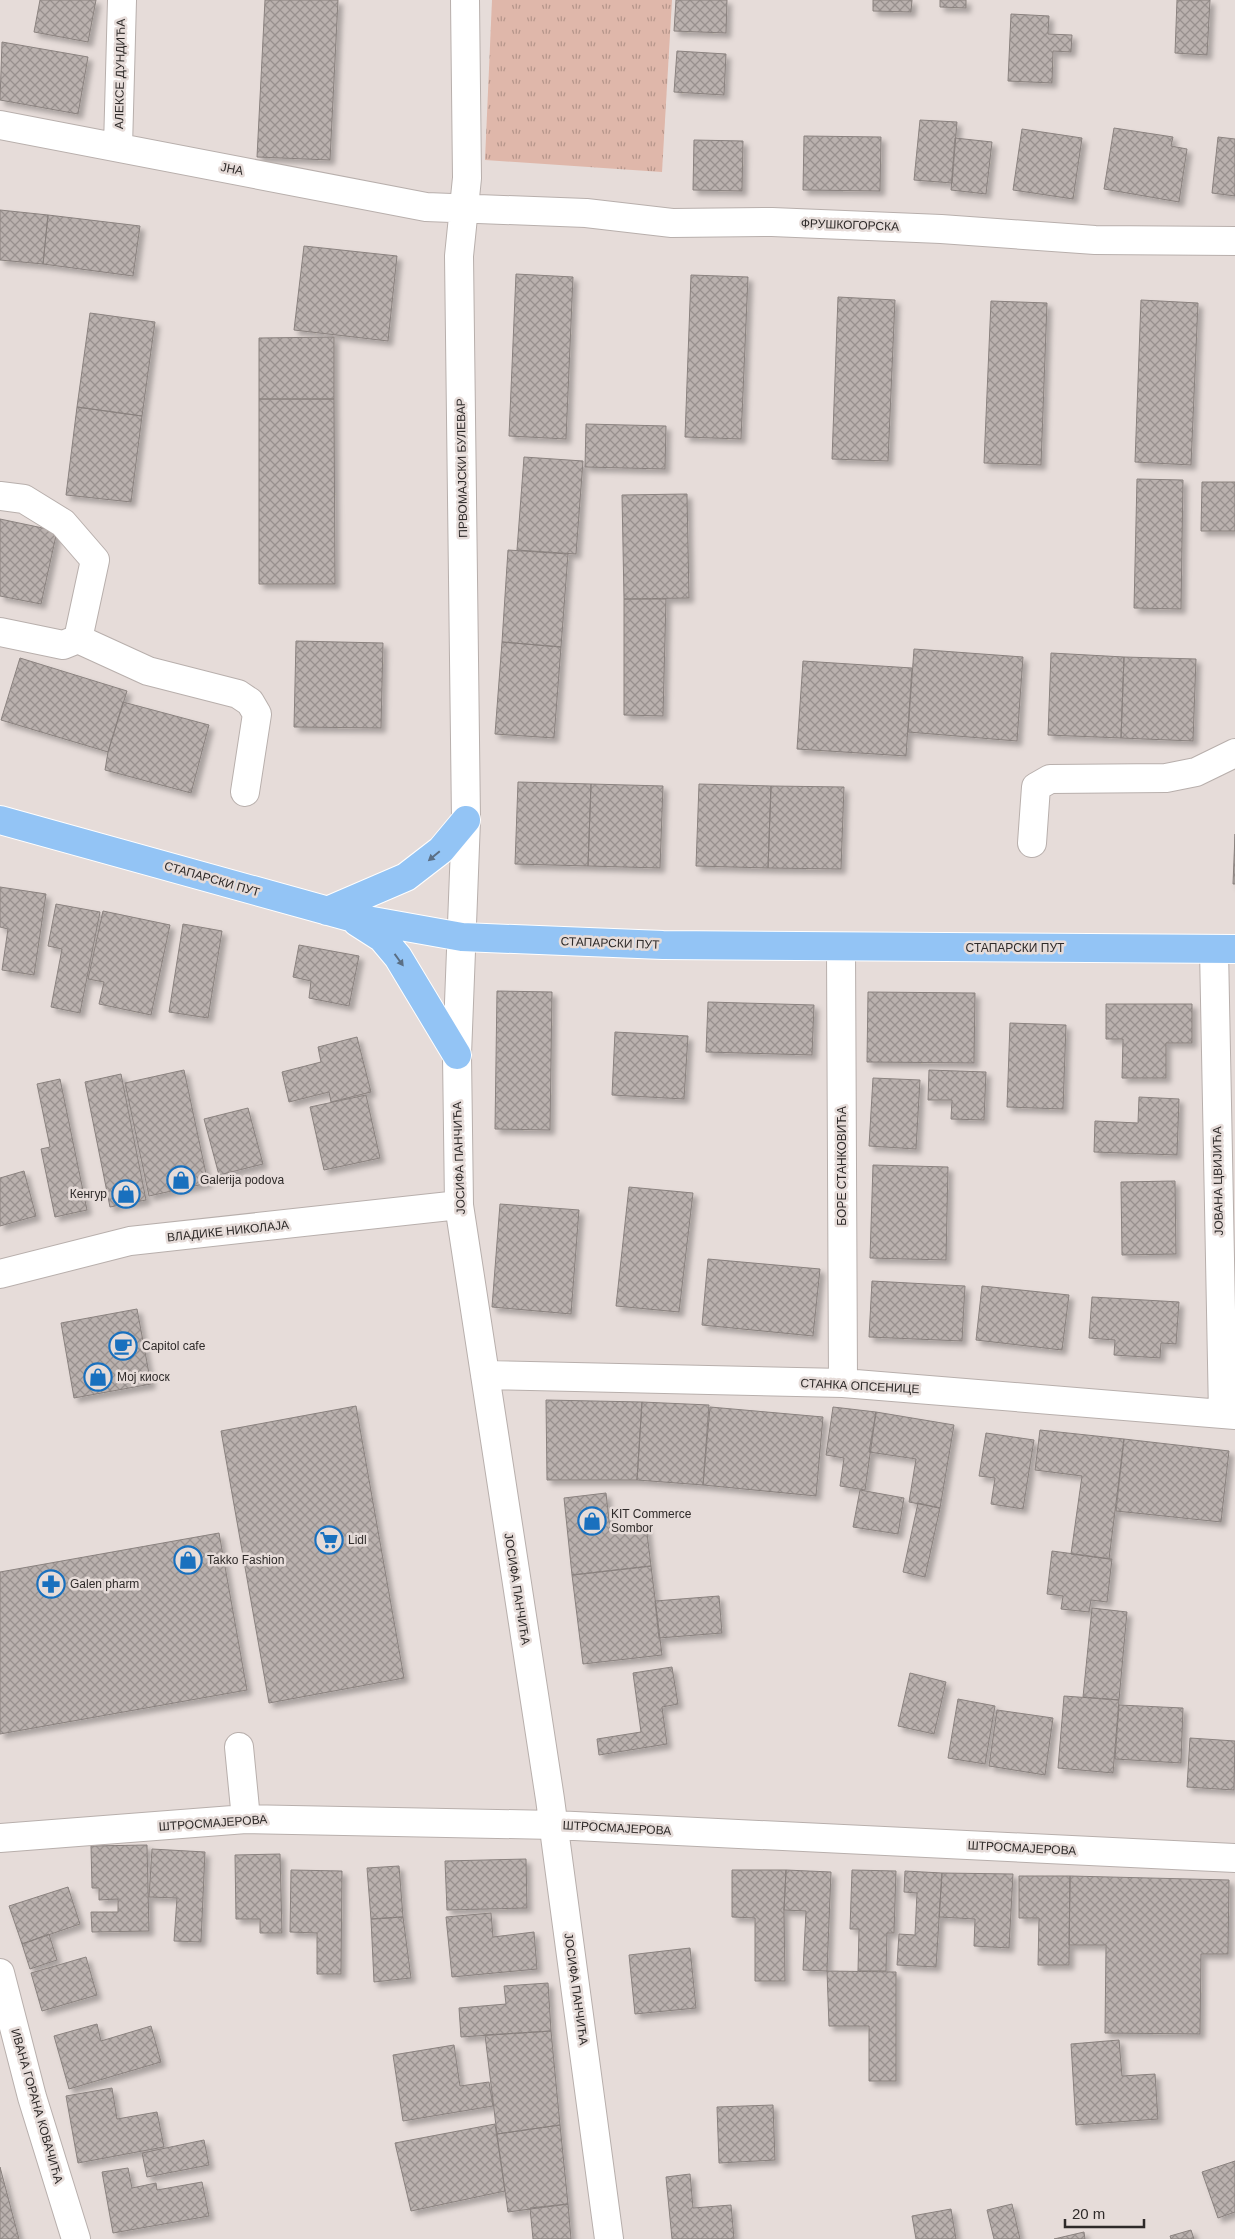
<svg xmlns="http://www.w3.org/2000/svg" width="1235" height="2239" font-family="Arial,sans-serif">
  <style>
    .park { fill: url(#park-tufts) }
    .building { fill: url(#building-cross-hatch); stroke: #8a827f; filter: url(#shadow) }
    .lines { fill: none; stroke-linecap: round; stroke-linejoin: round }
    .minor-casing { stroke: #b8afac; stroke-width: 30 }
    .major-casing { stroke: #fff; stroke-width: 30 }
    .minor { stroke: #fff; stroke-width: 28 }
    .major { stroke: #93c4f5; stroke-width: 28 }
    .oneway { fill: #5b6f85 }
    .labels { text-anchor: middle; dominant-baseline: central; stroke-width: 5; stroke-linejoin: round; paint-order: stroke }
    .street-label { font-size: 12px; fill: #2e2a29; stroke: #e6dcd9 }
    .poi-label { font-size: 12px; fill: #2e2a29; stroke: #e6dcd9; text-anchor: start }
  </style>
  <defs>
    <pattern id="park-tufts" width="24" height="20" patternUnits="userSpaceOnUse" patternTransform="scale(1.25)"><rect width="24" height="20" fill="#dfb7aa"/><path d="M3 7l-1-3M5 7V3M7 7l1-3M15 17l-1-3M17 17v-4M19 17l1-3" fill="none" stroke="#b5958a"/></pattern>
    <pattern id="building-cross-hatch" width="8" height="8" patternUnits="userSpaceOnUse" patternTransform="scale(1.25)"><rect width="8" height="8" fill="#bab1ae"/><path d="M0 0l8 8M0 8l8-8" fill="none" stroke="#98908e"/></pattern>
    <filter id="shadow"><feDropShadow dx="4.5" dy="4.5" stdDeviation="2.5" flood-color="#0004"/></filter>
  </defs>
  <rect width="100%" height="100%" fill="#e6dcd9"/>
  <!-- park -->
  <path class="park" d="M492,0H672L662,172L485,160Z"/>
  <!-- building -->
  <path class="building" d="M40,0H96L88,42L34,32Z
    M265,0H338L330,160L257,157Z
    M676,0H727L726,33L674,31Z
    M873,0H912L911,12L873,11Z
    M940,0H966V8L940,7Z
    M1177,0H1210L1207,55L1175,53Z
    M1011,14L1049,16L1048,34L1072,35L1071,52L1053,51L1052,83L1008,81Z
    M2,42L88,57L78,114L0,100Z
    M677,51L726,54L724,95L674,92Z
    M920,120L957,122L952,183L914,180Z
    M1114,128L1173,137L1171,146L1187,149L1179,202L1104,189Z
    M1022,129L1082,138L1073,199L1013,190Z
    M804,136L881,137L880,191L803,190Z
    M1218,137L1235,139V196L1212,193Z
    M955,138L992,142L986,194L951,190Z
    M694,140L743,141L742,191L693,190Z
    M0,210L48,215L43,264L0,260Z
    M48,215L140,226L133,276L43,264Z
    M304,246L397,256L388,341L294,330Z
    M516,274L573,277L566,439L509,436Z
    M691,275L748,277L741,439L685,437Z
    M838,297L895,300L888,461L832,459Z
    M1141,300L1198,303L1191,465L1135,462Z
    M991,301L1047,303L1041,465L984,463Z
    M90,313L155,322L142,416L77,407Z
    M334,337V399H259V338Z
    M259,399H334L335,584H259Z
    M77,407L142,416L131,502L66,495Z
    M586,424L666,426L665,469L585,467Z
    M524,457L583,461L576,554L517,550Z
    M1137,479L1183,480L1181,609L1134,608Z
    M1202,482H1235V531H1201Z
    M687,494L689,598L624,599L622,495Z
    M0,519L57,531L41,604L0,596Z
    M508,550L568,554L561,647L502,642Z
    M624,599H666L663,716L624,715Z
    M296,641L383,643L381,728L294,727Z
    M502,642L561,647L554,738L495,734Z
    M914,649L1023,657L1017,741L908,732Z
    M1051,653L1124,657L1121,738L1048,735Z
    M1124,657L1196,659L1193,741L1121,738Z
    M20,658L127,691L108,752L1,720Z
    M803,661L912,668L906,756L797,749Z
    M123,702L209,725L191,793L105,770L108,752Z
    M518,782L591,784L588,866L515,864Z
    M591,784L663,786L660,868L588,866Z
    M699,784L771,786L768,868L696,866Z
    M771,786L844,787L841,869L768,868Z
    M1235,834V884H1233Z
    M0,887L46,894L34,975L2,970L8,929L0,927Z
    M56,904L100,912L80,1013L51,1007L62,949L48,946Z
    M103,911L170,925L151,1015L99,1004L104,982L88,979Z
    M183,924L222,931L208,1018L169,1012Z
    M299,945L359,956L349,1006L309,998L311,981L293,977Z
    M497,991L552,992L550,1130L495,1129Z
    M868,992L975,993L974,1063L867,1062Z
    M708,1002L814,1005L812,1055L706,1052Z
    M1106,1004H1192V1043H1166V1078H1122L1123,1039H1106Z
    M1010,1023L1066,1025L1063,1109L1007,1107Z
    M615,1032L688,1036L684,1099L612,1095Z
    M357,1037L371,1092L331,1102L329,1092L289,1102L282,1072L321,1062L318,1047Z
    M184,1070L208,1183L149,1196L125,1083Z
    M929,1070L986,1072L984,1120L951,1119L952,1100H928Z
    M121,1074L146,1200L110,1207L85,1082Z
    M873,1078L920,1080L916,1149L869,1146Z
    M60,1079L87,1210L55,1217L41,1149L50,1147L37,1084Z
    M366,1095L380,1158L324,1170L310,1107Z
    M1139,1097L1179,1099L1177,1155L1094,1152L1095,1121L1138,1123Z
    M248,1108L263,1164L219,1175L204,1119Z
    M873,1165L948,1167L946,1260L870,1258Z
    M24,1171L36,1216L0,1226V1178Z
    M1175,1181L1176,1254L1122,1255L1121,1182Z
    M629,1187L693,1193L679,1312L616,1306Z
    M500,1204L579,1210L571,1314L492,1307Z
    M708,1259L820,1269L813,1336L702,1325Z
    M872,1281L965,1286L962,1341L869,1337Z
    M982,1286L1069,1295L1062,1350L976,1340Z
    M1092,1297L1179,1302L1176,1344L1161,1343L1160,1358L1114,1355L1115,1340L1089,1338Z
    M137,1309L151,1384L74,1398L61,1323Z
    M546,1400L642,1402L637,1480H547Z
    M642,1402L709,1405L703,1485L637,1480Z
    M356,1406L404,1678L269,1703L221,1431Z
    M710,1407L823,1417L816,1496L703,1485Z
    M833,1407L876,1412L865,1490L840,1486L844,1458L826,1455Z
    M876,1412L954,1425L940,1508L909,1502L916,1459L869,1452Z
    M1040,1430L1124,1439L1109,1559L1071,1554L1082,1476L1035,1470Z
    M986,1433L1034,1440L1023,1509L991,1504L995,1478L979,1476Z
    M1124,1439L1229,1451L1221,1522L1116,1511Z
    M860,1490L904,1498L898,1534L853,1527Z
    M606,1493L610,1529L646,1525L651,1566L572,1575L564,1498Z
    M918,1503L940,1508L925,1577L903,1572Z
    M219,1533L247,1690L0,1734V1572Z
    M1052,1551L1112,1559L1107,1602L1091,1600L1089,1612L1061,1609L1063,1596L1047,1594Z
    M651,1566L662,1655L583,1664L572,1575Z
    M719,1596L722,1633L659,1638L655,1601Z
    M1092,1608L1127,1612L1119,1700L1083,1697Z
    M672,1667L678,1704L662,1707L667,1744L599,1755L597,1739L641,1732L633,1673Z
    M910,1673L946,1682L934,1734L898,1726Z
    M1064,1696L1119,1700L1113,1773L1058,1768Z
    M958,1699L995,1706L985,1764L948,1758Z
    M1119,1705L1183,1708L1181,1763L1115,1759Z
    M997,1710L1053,1718L1045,1775L989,1766Z
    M1190,1738L1235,1741L1234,1790L1187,1787Z
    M147,1845L149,1931L92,1932L91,1912H118V1899L99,1900V1888H92L91,1846Z
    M152,1849L205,1852L201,1942L174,1941L177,1898L149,1897Z
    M280,1854L282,1933H260V1919H236L235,1855Z
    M526,1859L527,1908L447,1910L445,1861Z
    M399,1866L403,1917L371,1919L367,1868Z
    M291,1870L342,1871L341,1974H317V1933L290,1932Z
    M732,1870H786L784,1910L785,1981H755V1918L732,1917Z
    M786,1870L831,1872L827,1971L803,1970L806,1911L784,1910Z
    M852,1870L896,1871L894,1933H887L886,1971H858L859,1929H850Z
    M905,1871L942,1873L936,1967L897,1965L899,1934L915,1935L917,1893L904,1892Z
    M942,1873L1013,1874L1009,1948L974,1946L975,1919L939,1917Z
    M1019,1876H1070L1069,1965H1038L1039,1918H1019Z
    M1070,1876L1229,1880L1228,1954H1201L1200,2034L1105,2033L1106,1945H1069Z
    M68,1887L80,1924L22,1944L9,1906Z
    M491,1913L493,1937L534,1932L537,1969L452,1977L446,1917Z
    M403,1917L411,1978L374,1982L371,1919Z
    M49,1934L57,1960L30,1969L22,1944Z
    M690,1948L696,2008L635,2014L629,1955Z
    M86,1957L97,1995L42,2011L31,1973Z
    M827,1971L896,1972V2081H869V2026H829Z
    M548,1983L551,2031L461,2037L459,2008L506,2004L504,1986Z
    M97,2024L101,2041L151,2026L161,2062L69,2089L54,2036Z
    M551,2031L560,2125L497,2134L485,2035Z
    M1119,2040L1122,2076L1155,2074L1158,2119L1076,2125L1071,2044Z
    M454,2045L460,2086L489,2082L493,2106L403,2121L393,2055Z
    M112,2088L117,2119L157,2112L164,2147L78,2163L66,2096Z
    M773,2105L775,2160L719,2163L717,2107Z
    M495,2124L505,2191L411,2211L395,2143Z
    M560,2125L568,2204L508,2212L497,2134Z
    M204,2140L209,2165L147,2177L142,2153Z
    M1235,2161V2212L1218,2218L1202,2172Z
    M0,2167L19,2239H0Z
    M128,2168L132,2188L156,2183L157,2190L202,2182L209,2216L113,2233L102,2172Z
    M690,2174L693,2208L731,2205L734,2239H672L666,2177Z
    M568,2204L571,2239H533L530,2208Z
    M1012,2204L1020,2239H994L987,2210Z
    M951,2209L956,2239H916L912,2216Z
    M1191,2230L1194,2239H1171L1170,2236Z
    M1084,2232L1085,2239H1054Z"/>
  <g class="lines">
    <!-- minor casing -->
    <g class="minor-casing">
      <path id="minor" d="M465,0L467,178L459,256L466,820L457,1055L459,1205L550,1799L609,2239
        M0,125L426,207L586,213L672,223L772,222L941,229L1095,240L1235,241
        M118,147L122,0
        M0,496L24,499L63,523L95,560L78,639
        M0,632L63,645L78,639L148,671L238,694L250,702L257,714L245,792
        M1032,843L1036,787L1050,779L1166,778L1196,772L1235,753
        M841,948L843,1383
        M1214,949L1223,1414
        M0,1274L130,1241L459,1205
        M485,1375L843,1383L1235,1415
        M239,1747L246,1819
        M0,1838L246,1819L554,1825L1235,1858
        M0,1973L32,2097L76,2239"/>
    </g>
    <!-- major casing -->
    <g class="major-casing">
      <path id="major" d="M0,820L350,917L462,937L663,945L1235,949
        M327,911L406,877L441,850L466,820
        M357,922L382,938L398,957L457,1055"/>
    </g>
    <!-- minor -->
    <use href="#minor" class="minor"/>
    <!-- major -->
    <use href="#major" class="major"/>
  </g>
  <!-- one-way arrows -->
  <defs><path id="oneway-solid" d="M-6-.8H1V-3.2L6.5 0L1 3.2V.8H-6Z" transform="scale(1.25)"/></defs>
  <g class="oneway">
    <use href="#oneway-solid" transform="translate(434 856) rotate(140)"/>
    <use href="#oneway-solid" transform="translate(399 960) rotate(54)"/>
  </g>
  <!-- icons -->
  <defs>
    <g id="shop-ring" transform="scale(1.4375)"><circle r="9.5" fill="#e6dcd9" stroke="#1970be" stroke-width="1.5"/><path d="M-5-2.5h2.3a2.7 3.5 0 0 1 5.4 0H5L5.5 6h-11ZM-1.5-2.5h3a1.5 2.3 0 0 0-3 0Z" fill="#1970be"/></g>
    <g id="cafe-ring" transform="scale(1.4375)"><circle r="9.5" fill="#e6dcd9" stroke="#1970be" stroke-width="1.5"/><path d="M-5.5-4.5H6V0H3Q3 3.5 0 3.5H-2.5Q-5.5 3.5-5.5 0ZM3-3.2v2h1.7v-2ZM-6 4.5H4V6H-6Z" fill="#1970be"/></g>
    <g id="supermarket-ring" transform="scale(1.4375)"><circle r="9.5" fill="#e6dcd9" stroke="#1970be" stroke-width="1.5"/><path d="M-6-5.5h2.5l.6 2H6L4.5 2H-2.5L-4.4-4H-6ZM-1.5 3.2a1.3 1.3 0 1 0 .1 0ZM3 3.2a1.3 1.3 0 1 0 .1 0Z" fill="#1970be"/></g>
    <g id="pharmacy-ring" transform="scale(1.4375)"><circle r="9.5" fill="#e6dcd9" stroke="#1970be" stroke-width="1.5"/><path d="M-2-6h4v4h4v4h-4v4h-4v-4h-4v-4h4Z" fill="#1970be"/></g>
  </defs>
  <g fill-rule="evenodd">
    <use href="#shop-ring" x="181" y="1180"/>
    <use href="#shop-ring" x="126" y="1194"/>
    <use href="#cafe-ring" x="123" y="1346"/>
    <use href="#shop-ring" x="98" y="1377"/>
    <use href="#shop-ring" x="592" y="1521"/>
    <use href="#supermarket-ring" x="329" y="1540"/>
    <use href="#shop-ring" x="188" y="1560"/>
    <use href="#pharmacy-ring" x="51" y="1584"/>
  </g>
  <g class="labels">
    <!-- street labels -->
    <g class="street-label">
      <text transform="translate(120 74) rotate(-89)">АЛЕКСЕ ДУНДИЋА</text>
      <text transform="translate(232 169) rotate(11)">ЈНА</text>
      <text transform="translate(850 225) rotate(2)">ФРУШКОГОРСКА</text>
      <text transform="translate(462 468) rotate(-91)">ПРВОМАЈСКИ БУЛЕВАР</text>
      <text transform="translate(212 879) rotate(16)">СТАПАРСКИ ПУТ</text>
      <text transform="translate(610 943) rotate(2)">СТАПАРСКИ ПУТ</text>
      <text x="1015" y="948">СТАПАРСКИ ПУТ</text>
      <text transform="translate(459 1158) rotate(-92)">ЈОСИФА ПАНЧИЋА</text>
      <text transform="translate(842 1166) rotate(-90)">БОРЕ СТАНКОВИЋА</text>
      <text transform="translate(1218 1181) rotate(-91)">ЈОВАНА ЦВИЈИЋА</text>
      <text transform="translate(228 1231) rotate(-6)">ВЛАДИКЕ НИКОЛАЈА</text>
      <text transform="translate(860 1386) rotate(3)">СТАНКА ОПСЕНИЦЕ</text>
      <text transform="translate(517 1589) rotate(81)">ЈОСИФА ПАНЧИЋА</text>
      <text transform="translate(213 1823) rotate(-4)">ШТРОСМАЈЕРОВА</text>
      <text transform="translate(617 1828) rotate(3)">ШТРОСМАЈЕРОВА</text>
      <text transform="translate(1022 1848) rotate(3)">ШТРОСМАЈЕРОВА</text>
      <text transform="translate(576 1989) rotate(82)">ЈОСИФА ПАНЧИЋА</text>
      <text transform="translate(37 2106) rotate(74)">ИВАНА ГОРАНА КОВАЧИЋА</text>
    </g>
    <!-- poi labels -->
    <g class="poi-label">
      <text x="200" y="1180">Galerija podova</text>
      <text x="107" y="1194" text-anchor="end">Кенгур</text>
      <text x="142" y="1346">Capitol cafe</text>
      <text x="117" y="1377">Мој киоск</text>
      <text x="611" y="1514">KIT Commerce<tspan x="611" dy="14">Sombor</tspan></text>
      <text x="348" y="1540">Lidl</text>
      <text x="207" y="1560">Takko Fashion</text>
      <text x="70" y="1584">Galen pharm</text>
    </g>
  </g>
  <!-- scale -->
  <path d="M1065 2219v8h79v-8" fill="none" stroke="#2e2a29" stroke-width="2.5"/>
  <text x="1072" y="2219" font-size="15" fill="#2e2a29" stroke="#e6dcd9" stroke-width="4" paint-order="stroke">20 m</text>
</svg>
